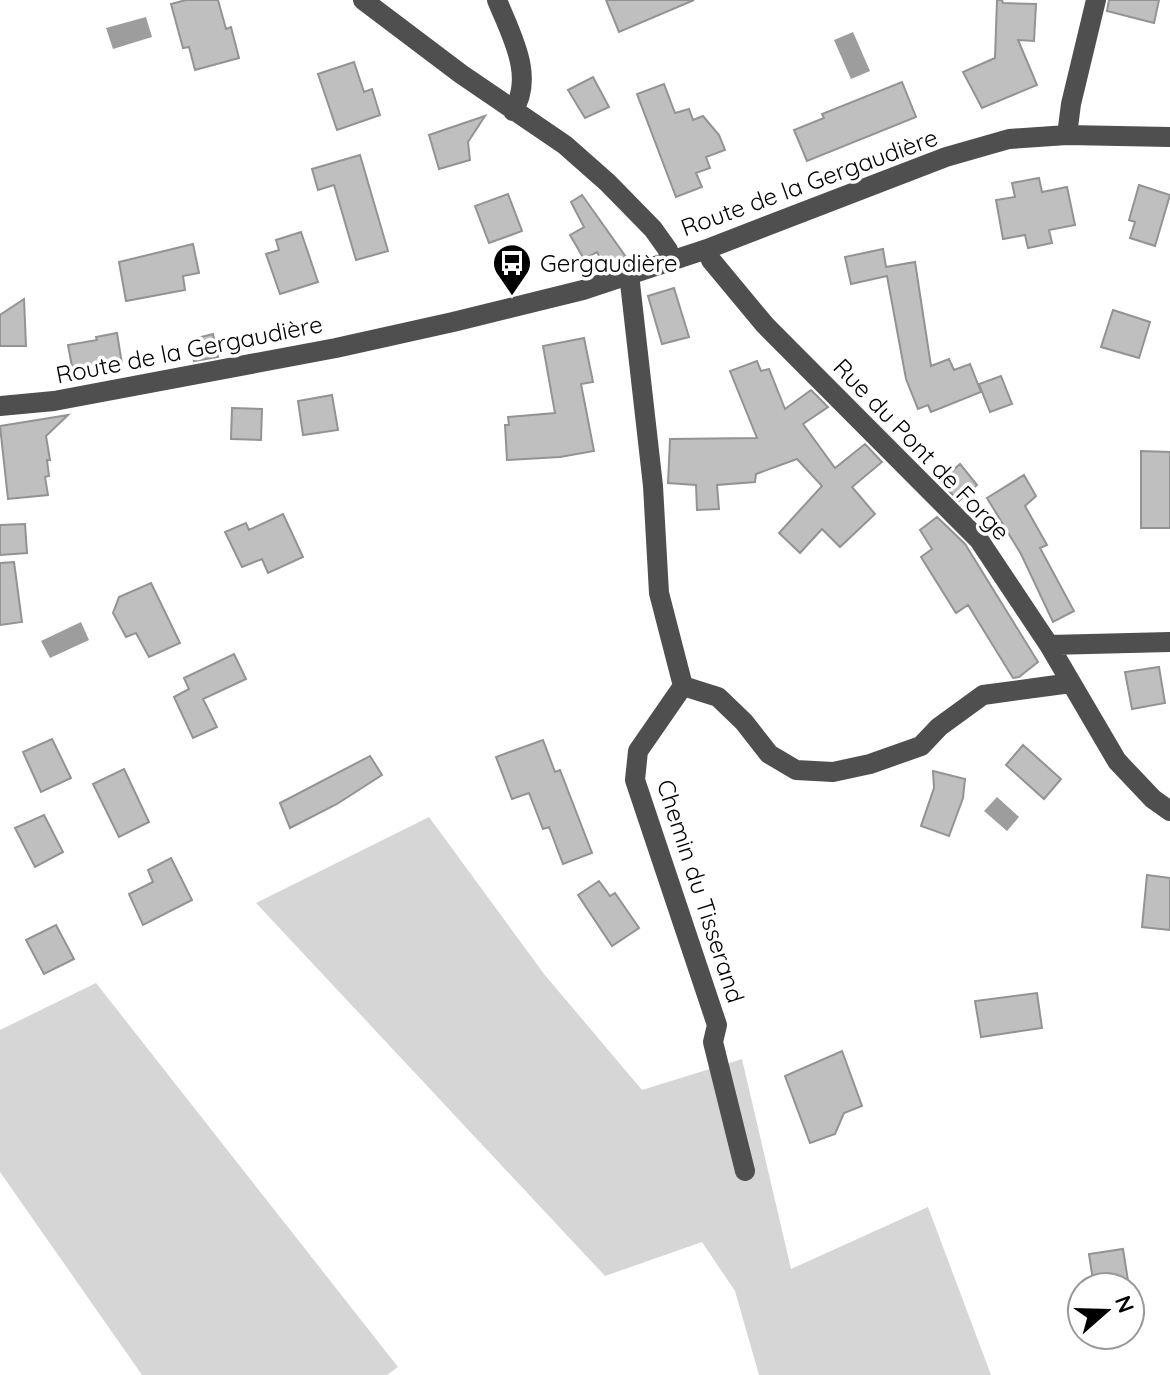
<svg xmlns="http://www.w3.org/2000/svg" width="1170" height="1375" font-family="Quicksand,sans-serif">
  <style>
    .green { fill: #d6d6d6 }
    .water { fill: #9d9d9d }
    .building { fill: #bfbfbf; stroke: #939393; stroke-width: 2 }
    .lines { fill: none; stroke-linecap: round; stroke-linejoin: round }
    .minor { stroke: #4f4f4f; stroke-width: 20 }
    .labels { text-anchor: middle; dominant-baseline: central; stroke-width: 7; stroke-linejoin: round; paint-order: stroke }
    .street-label { font-size: 24px; fill: #000; stroke: #fff }
    .poi-label { font-size: 24px; fill: #000; stroke: #fff; text-anchor: start }
  </style>
  <rect width="100%" height="100%" fill="#fff"/>
  <!-- green -->
  <path class="green" d="M429,817L544,974L642,1090L742,1059L791,1269L928,1207L991,1375H759L735,1291L702,1242L605,1276L256,903Z
    M96,983L398,1367L387,1375H142L0,1172V1030Z"/>
  <!-- water -->
  <path class="water" d="M146,17L152,37L113,49L106,28Z
    M853,32L870,71L851,79L834,40Z
    M81,622L89,640L50,658L41,641Z
    M997,797L1019,817L1007,831L984,811Z"/>
  <!-- building -->
  <path class="building" d="M186,0H218L226,29L231,27L239,58L195,70L189,47L183,48L171,4Z
    M606,0H694L619,32Z
    M997,0H1002L1003,3L1036,4L1034,41L1018,40L1037,85L982,108L963,72L995,58Z
    M1109,0H1159L1154,23L1107,11Z
    M354,62L364,92L372,89L380,115L337,130L318,74Z
    M593,77L609,107L585,118L568,90Z
    M902,82L916,117L807,161L794,130L824,118L822,114Z
    M664,84L675,113L689,109L693,120L703,116L719,135L725,150L706,157L710,168L696,173L702,187L676,197L637,94Z
    M485,116L468,142L470,160L439,169L429,135Z
    M360,155L388,251L356,260L334,185L318,190L312,169Z
    M1039,178L1042,192L1067,187L1075,225L1049,230L1052,243L1028,248L1025,235L1003,239L996,200L1015,197L1012,183Z
    M1139,185L1170,195L1155,246L1130,238L1135,222L1129,220Z
    M508,194L522,231L489,243L475,206Z
    M582,195L626,257L604,266L597,252L584,259L570,235L584,227L571,202Z
    M301,232L318,282L280,294L266,254L279,250L276,240Z
    M193,244L199,273L183,276L185,290L126,301L119,262Z
    M883,249L886,267L915,262L931,366L949,359L954,370L970,364L981,392L931,412L928,405L918,409L906,379L887,276L851,284L845,257Z
    M674,288L689,337L662,344L648,296Z
    M24,299L26,346H0V315Z
    M1113,310L1150,322L1139,358L1101,347Z
    M117,333L122,364L73,372L68,345L97,340L96,337Z
    M213,334L218,357L194,361L192,350L197,338Z
    M584,338L593,382L581,384L594,451L560,457L507,460L505,425H509L508,417L555,413L543,346Z
    M757,361L761,371L769,369L785,409L811,390L828,407L803,424L835,468L865,444L882,462L852,487L875,514L840,547L822,529L800,553L779,533L822,486L797,459L756,474L755,482L717,485L719,509L697,510L696,485L668,483L670,439L757,438L730,371Z
    M1001,376L1012,404L990,412L979,384Z
    M332,395L338,430L303,435L298,401Z
    M232,408L262,409L261,440L231,439Z
    M68,415L46,436L50,460H47L49,476L45,477L48,495L8,499L0,426Z
    M1141,451L1170,452V528H1141Z
    M960,464L977,485L959,501L940,482Z
    M1024,475L1036,496L1025,506L1047,545L1040,548L1074,611L1053,622L1021,554L987,498Z
    M283,514L303,557L268,573L262,559L242,567L225,532L246,523L249,530Z
    M937,517L965,544L1038,662L1019,677L1013,678L968,605L956,613L921,557L932,549L920,530Z
    M25,524L27,553L0,555V525Z
    M14,562L22,622L0,625V563Z
    M151,583L180,643L149,657L136,633L126,637L113,613L119,597Z
    M234,654L246,679L203,699L217,727L193,738L174,697L189,689L184,678Z
    M1159,667L1165,703L1132,709L1125,672Z
    M52,739L71,778L41,792L23,752Z
    M543,740L555,772L560,770L592,853L563,864L549,827L543,829L529,793L512,799L496,757Z
    M1023,745L1061,779L1044,799L1006,765Z
    M370,756L382,775L337,804L290,828L280,803Z
    M124,769L149,822L119,837L93,784Z
    M933,771L965,779L963,798L949,836L921,826L934,788Z
    M44,815L63,852L35,867L15,828Z
    M171,858L192,900L143,925L129,894L153,882L148,870Z
    M1147,875L1170,878V930L1142,927Z
    M599,881L610,896L615,893L639,928L612,946L578,895Z
    M56,925L74,959L44,974L26,940Z
    M1037,993L1042,1028L981,1037L975,1001Z
    M842,1051L862,1106L844,1113L835,1134L810,1143L785,1076Z
    M1123,1249L1129,1287H1094L1089,1254Z"/>
  <g class="lines">
    <!-- minor -->
    <path class="minor" d="M363,0L461,74L565,145L608,183L653,229L668,250L671,260
      M497,0C511,35 535,76 513,111
      M1067,135L1071,104L1096,0
      M707,249L711,260L765,325L979,540L1049,645L1117,761L1153,799L1170,811
      M629,274L653,486L659,593L683,686L638,751L635,780L717,1025L713,1042L745,1171
      M0,406L54,401L336,348L453,322L583,290L707,249L946,157L1009,139L1067,135L1170,137
      M1049,645L1170,642
      M683,686L718,697L744,722L769,754L796,770L833,772L870,764L921,746L939,727L983,695L1071,683"/>
  </g>
  <!-- icons -->
  <defs>
    <g id="bus-pin" transform="scale(2)"><path d="M0 17L-7.5 6A9.5 9.5 0 1 1 7.5 6Z" fill="#000" stroke="#fff"/><path d="M-5-6H5V4H4V6H2V4H-2V6H-4V4H-5ZM-3.5-4V0h7V-4ZM-3.5 1.2v1.5H-2V1.2ZM2 1.2v1.5H3.5V1.2Z" fill="#fff"/></g>
  </defs>
  <g fill-rule="evenodd">
    <use href="#bus-pin" x="512" y="263"/>
  </g>
  <g class="labels">
    <!-- street labels -->
    <g class="street-label">
      <text transform="translate(809 182) rotate(-20)">Route de la Gergaudière</text>
      <text transform="translate(189 349) rotate(-11)">Route de la Gergaudière</text>
      <text transform="translate(922 449) rotate(46)">Rue du Pont de Forge</text>
      <text transform="translate(701 891) rotate(72)">Chemin du Tisserand</text>
    </g>
    <!-- poi labels -->
    <g class="poi-label">
      <text x="540" y="263">Gergaudière</text>
    </g>
  </g>
  <!-- north arrow -->
  <g transform="translate(1106 1311) rotate(70)"><circle r="38" fill="#ffffff" stroke="#999999" stroke-width="2"/>
  <path d="M0-6L14 30L0 20L-14 30Z" fill="#000000"/>
  <text y="-12" font-size="22" font-weight="bold" text-anchor="middle" fill="#000000">N</text>
  </g>
</svg>
